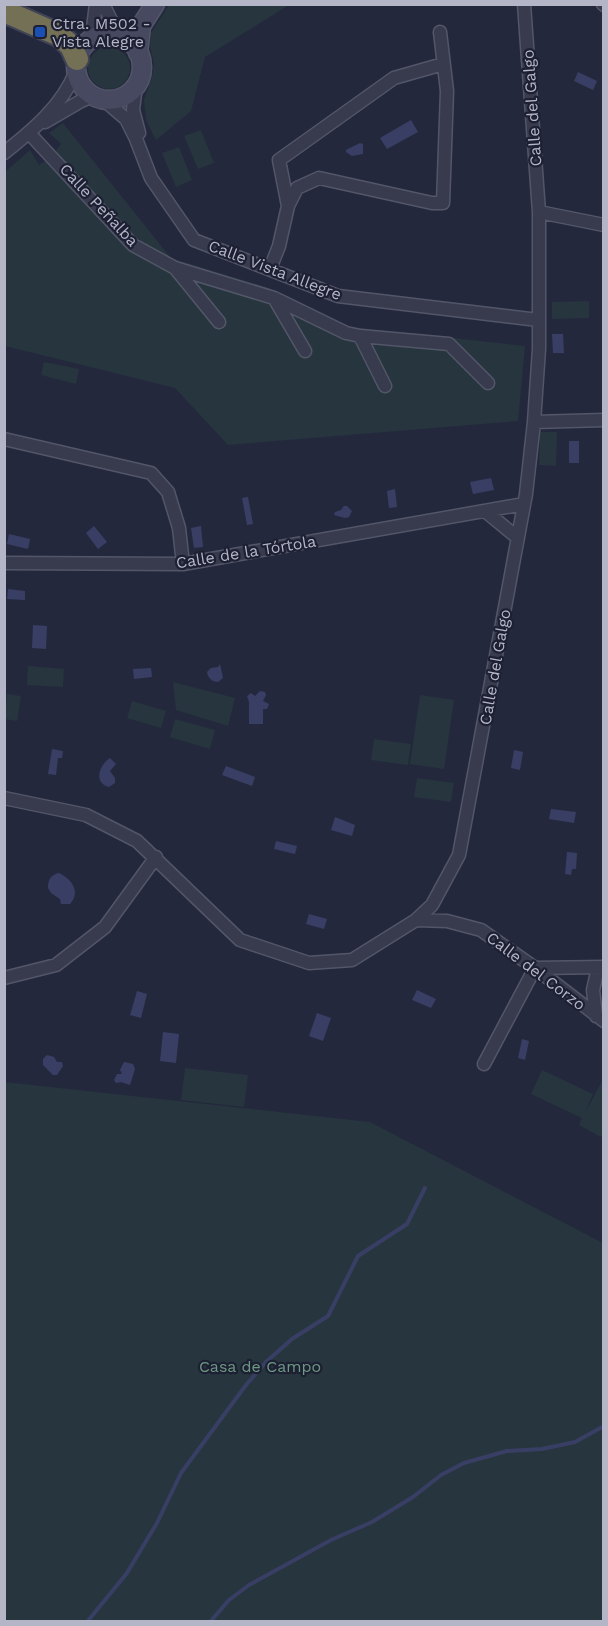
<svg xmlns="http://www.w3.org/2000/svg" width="608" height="1626" font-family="'Work Sans',sans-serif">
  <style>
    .green { fill: #26353e }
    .water { fill: #393f64 }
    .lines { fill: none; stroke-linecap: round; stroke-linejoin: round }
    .stream { stroke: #393f64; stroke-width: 4 }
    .street-casing { stroke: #535668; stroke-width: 15 }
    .secondary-casing { stroke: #535668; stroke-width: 21 }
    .highway-casing { stroke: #404355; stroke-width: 26 }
    .street { stroke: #383b4d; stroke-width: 12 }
    .secondary { stroke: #464960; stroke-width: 18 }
    .highway { stroke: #737056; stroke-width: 22 }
    .transit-dot { fill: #1a4fb4; stroke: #1d2032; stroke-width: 2 }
    .labels { text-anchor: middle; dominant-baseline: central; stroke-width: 4.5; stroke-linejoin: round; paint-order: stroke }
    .poi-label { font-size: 16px; fill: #b4b6c8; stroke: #1d2032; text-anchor: start }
    .street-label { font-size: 16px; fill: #b4b6c8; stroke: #1d2032 }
    .park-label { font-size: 16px; fill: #6c9983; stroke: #1d2032 }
  </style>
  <rect width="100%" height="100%" fill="#24283d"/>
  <!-- green -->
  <path class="green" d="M169,5H289L205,57L191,111L156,140L146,120L144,100L152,77L154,64L150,46L151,33Z
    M88 68a21 21 0 1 1 42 0a21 21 0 1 1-42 0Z
    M63,123L171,258L266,287L343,326L525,346L518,421L228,445L175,388L5,346V172L30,150L39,165L52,156L61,144L49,133Z
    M201,130L214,163L198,169L184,136Z
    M179,147L192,180L176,187L162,153Z
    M589,301V318L552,319V302Z
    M44,362L79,369L76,384L41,375Z
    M540,432H557L556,466L539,465Z
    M28,666L64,669L63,687L27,685Z
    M173,682L235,698L228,726L176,710Z
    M7,694L21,696L17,721L5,719Z
    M420,695L454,700L444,769L410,764Z
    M132,701L166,711L161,728L127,718Z
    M175,719L215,730L210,749L170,737Z
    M374,739L411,744L408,765L371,760Z
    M417,778L454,783L451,802L414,797Z
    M185,1068L248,1075L244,1107L181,1100Z
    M542,1070L593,1094L585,1113L602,1081H603L604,1132L601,1137L579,1125L582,1118L531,1094Z
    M5,1082L370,1122L603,1243V1621H5Z"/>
  <!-- water -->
  <path class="water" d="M578,72L597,81L593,90L574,81Z
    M411,120L418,132L387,149L380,138Z
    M360,143L363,144V154L352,156L346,152V150Z
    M552,334H563L564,353H553Z
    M569,441H579V463H569Z
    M491,478L494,490L473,494L470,482Z
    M395,489L397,507L389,508L387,491Z
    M248,497L253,524L247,525L242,498Z
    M344,506H347L352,511L349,517L345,518L334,515L335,512L341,510Z
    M94,526L107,542L98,549L86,533Z
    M201,526L203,547L194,548L191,528Z
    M9,534L30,539L28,549L7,544Z
    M8,589L25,591V600L7,599Z
    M33,625L47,626L46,649L32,648Z
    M220,664L223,678L218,682C212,682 208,678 207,672L211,668L218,667Z
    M151,668L152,677L134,679L133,669Z
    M260,691L265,692L266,695L263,701L269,704L267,709H263V724H249V702L247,696L251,693L255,696Z
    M52,749L63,751L62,758H58L56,775L48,774Z
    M514,750L523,752L520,770L511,768Z
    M110,758L116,764L110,771L115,778V783L109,787C93,783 99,765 110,758Z
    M226,766L255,777L252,786L222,775Z
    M551,809L576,812L574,823L549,819Z
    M335,817L355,825L352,836L331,830Z
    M276,841L297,846L295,854L274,849Z
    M567,852L577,853L576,869H572L571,875L565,874Z
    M59,873C72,879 81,892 70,904H61L60,899L51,893L48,888C48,879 51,875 59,873Z
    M309,914L327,919L324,929L306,924Z
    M417,990L436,999L431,1008L412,1000Z
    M137,991L147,994L141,1018L130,1015Z
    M317,1013L331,1018L323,1041L309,1036Z
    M163,1032L179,1034L176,1063L160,1061Z
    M522,1039L529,1041L525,1060L518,1058Z
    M47,1055L54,1057L57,1062H62L63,1066L57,1075H53L43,1065V1059Z
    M124,1062L133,1064L135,1069L130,1085L121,1082L116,1083L114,1080L117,1074H122L120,1070Z"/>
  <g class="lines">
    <!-- stream -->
    <path class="stream" d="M87,1622L127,1573L157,1523L181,1473L246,1385L266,1362L292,1339L328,1316L358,1256L407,1224L425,1188
      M210,1622L229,1600L249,1585L331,1540L372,1522L413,1497L441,1475L464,1463L507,1451L542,1449L575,1442L604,1426"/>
    <!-- street casing -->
    <g class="street-casing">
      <path id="street" d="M103,4L119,36
        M603,4L604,5
        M88,42L93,28L96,4
        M136,85L133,110L139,133
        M104,100L126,119L136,139L151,178L194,240L338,296L538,320
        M45,122L81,101L93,96
        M29,133L133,245L175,268L274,298L346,333L360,336L449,344L488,383
        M4,153C33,130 62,106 76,71
        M288,206L279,160L394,78L443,64
        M539,212L604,225
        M175,268L219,322
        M270,269L279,246L288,206L297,188L319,178L432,203H443L447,91L440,32
        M274,298L305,351
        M360,336L385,386
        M534,422L604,420
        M4,439L151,473L168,492L179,528L183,564
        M485,511L518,538
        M4,563L183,564L524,504
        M4,798L86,815L137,841L240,940L309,963L352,960L416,920L447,921L481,930L535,968L604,1021
        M416,920L432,905L459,855L526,494L534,422L539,349V212L524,4
        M4,978L56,965L105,927L156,857
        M596,1016L593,990L598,968
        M484,1064L535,968L604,967"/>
    </g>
    <!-- secondary casing -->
    <g class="secondary-casing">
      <path id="secondary" d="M76 67a33 33 0 1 1 66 0a33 33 0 1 1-66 0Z
        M138,53L141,26L155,4"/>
    </g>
    <!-- highway casing -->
    <g class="highway-casing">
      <path id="highway" d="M4,11L59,35L71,46L77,59"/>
    </g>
    <!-- street -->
    <use href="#street" class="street"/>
    <!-- secondary -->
    <use href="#secondary" class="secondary"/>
    <!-- highway -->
    <use href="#highway" class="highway"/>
  </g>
  <!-- markers -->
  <rect class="transit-dot" x="34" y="26" width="12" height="12" rx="3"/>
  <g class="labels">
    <!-- poi labels -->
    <g class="poi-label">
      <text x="52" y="23">Ctra. M502 -<tspan x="52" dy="18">Vista Alegre</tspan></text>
    </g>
    <!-- street labels -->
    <g class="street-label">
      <text transform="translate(532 108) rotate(-94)">Calle del Galgo</text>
      <text transform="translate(99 205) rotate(47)">Calle Peñalba</text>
      <text transform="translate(275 270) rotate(21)">Calle Vista Allegre</text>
      <text transform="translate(246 552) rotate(-9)">Calle de la Tórtola</text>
      <text transform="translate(495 667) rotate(-80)">Calle del Galgo</text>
      <text transform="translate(536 971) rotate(37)">Calle del Corzo</text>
    </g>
    <!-- park labels -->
    <g class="park-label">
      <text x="260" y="1366">Casa de Campo</text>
    </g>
  </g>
  <!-- border -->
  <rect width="608" height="1626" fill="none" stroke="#b4b6c8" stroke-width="12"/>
</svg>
